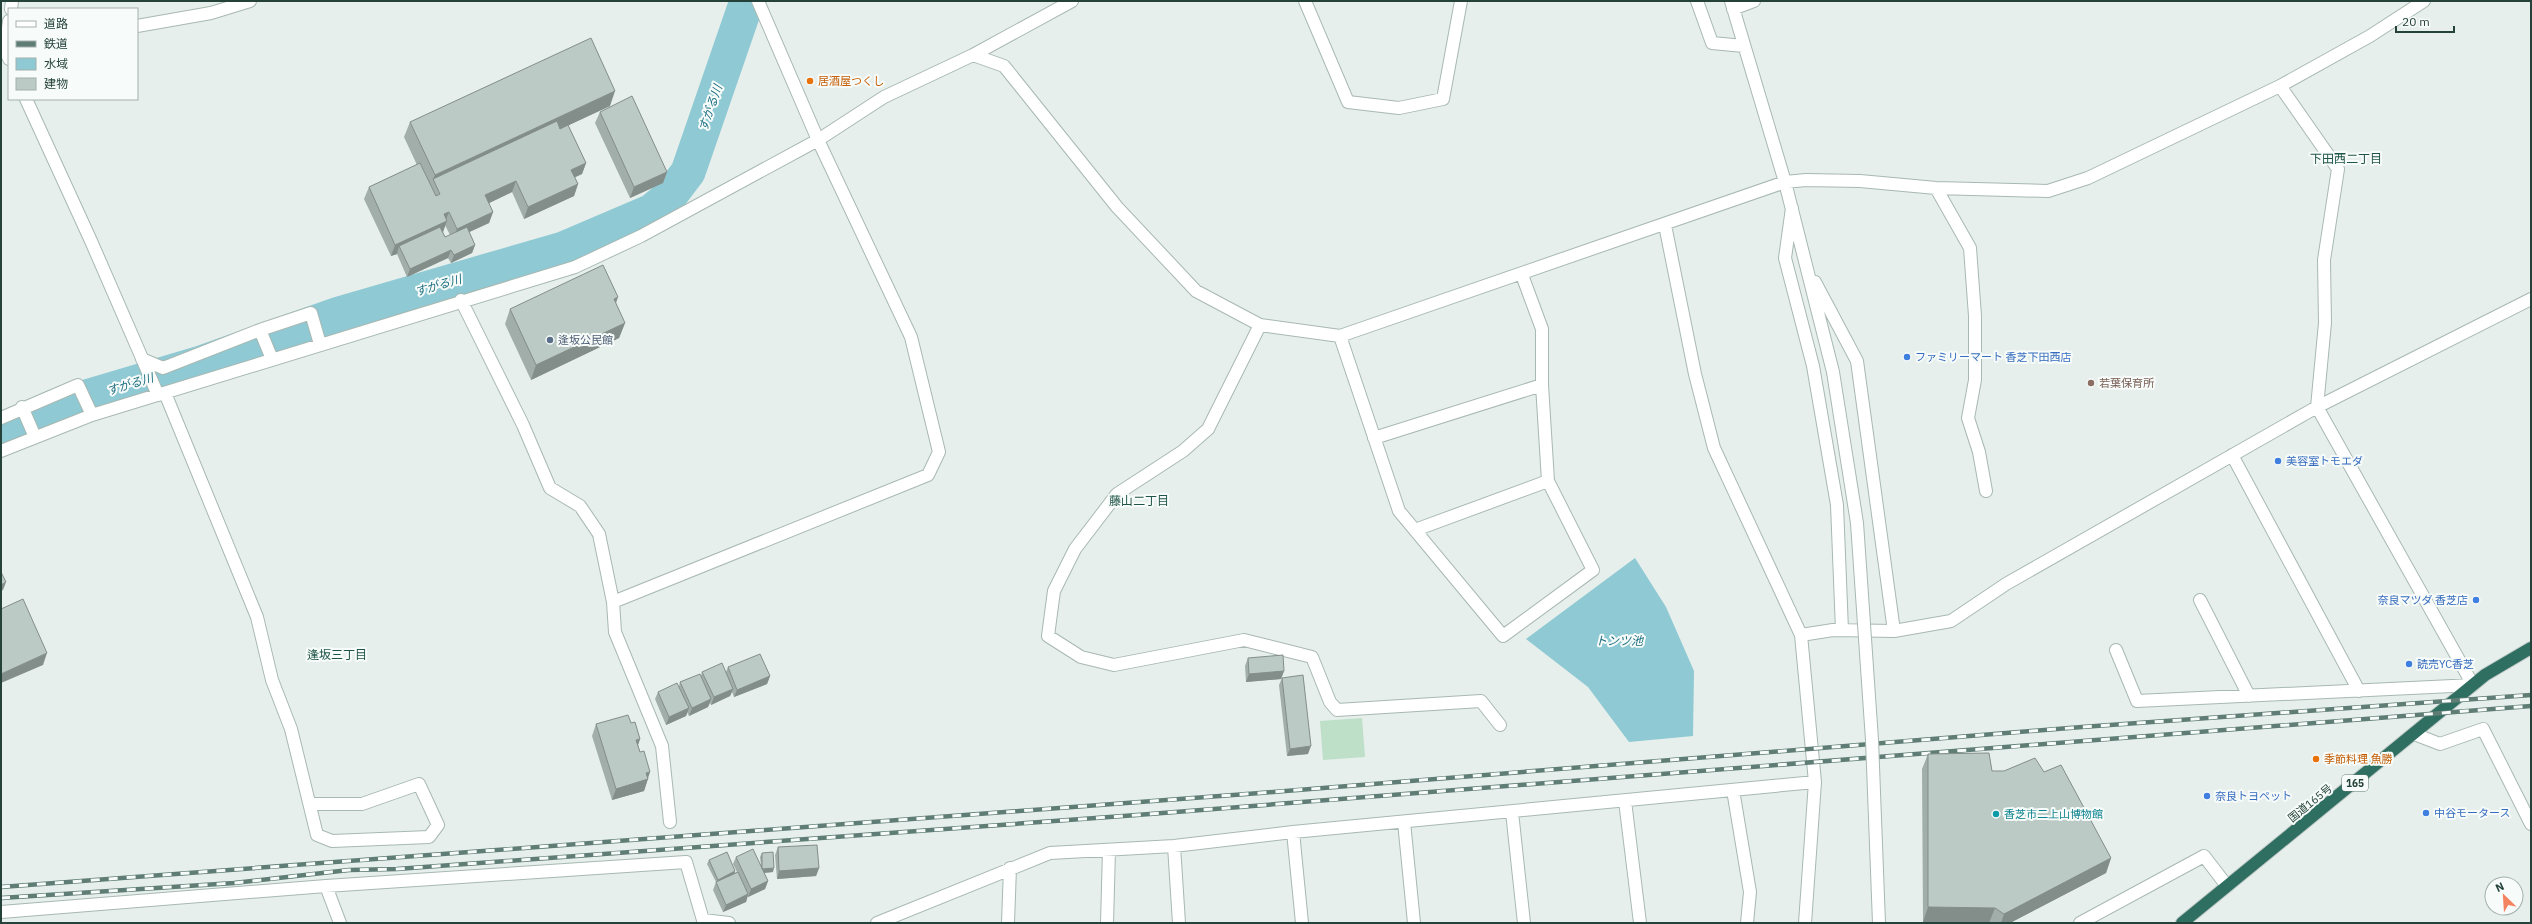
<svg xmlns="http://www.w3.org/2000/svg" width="2532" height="924" font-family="'IBM Plex Sans','Noto Sans JP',sans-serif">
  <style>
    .green { fill: #bfe0c8 }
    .water { fill: #8ec9d4 }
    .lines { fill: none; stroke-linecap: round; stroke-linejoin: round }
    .river { stroke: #8ec9d4; stroke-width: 35 }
    .minor-casing { stroke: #a8b8b2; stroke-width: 14 }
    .highway-casing { stroke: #c2cac8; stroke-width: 14 }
    .minor { stroke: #fff; stroke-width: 12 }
    .highway { stroke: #2f6f62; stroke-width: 12 }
    .rail-casing { stroke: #5f7d75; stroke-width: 4.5 }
    .rail { stroke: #f7fbf9; stroke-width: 3; stroke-dasharray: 9; stroke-linecap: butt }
    .minor-bridge-casing { stroke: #a8b8b2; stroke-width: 14; stroke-linecap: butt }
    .minor-bridge { stroke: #fff; stroke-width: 12 }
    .wall { fill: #a1aea9; fill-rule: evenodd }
    .shaded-wall { fill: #838d89 }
    .building { fill: #bbcac4; stroke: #838d89 }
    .food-dot { fill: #e8710a; stroke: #f7fbf9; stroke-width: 1.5 }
    .service-dot { fill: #5c6f8a; stroke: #f7fbf9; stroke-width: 1.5 }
    .shop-dot { fill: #3f7fe0; stroke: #f7fbf9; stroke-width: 1.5 }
    .education-dot { fill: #8d6e63; stroke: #f7fbf9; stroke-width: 1.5 }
    .culture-dot { fill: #0f9aa8; stroke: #f7fbf9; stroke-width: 1.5 }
    .labels { text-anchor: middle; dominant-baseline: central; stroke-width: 4; stroke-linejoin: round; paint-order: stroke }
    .shield { fill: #f7fbf9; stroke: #637a73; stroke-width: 1 }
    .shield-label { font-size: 10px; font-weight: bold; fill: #24423a }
    .food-label { font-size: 11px; fill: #c56008; stroke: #f7fbf9; text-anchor: start }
    .service-label { font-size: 11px; fill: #4e5e75; stroke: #f7fbf9; text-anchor: start }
    .shop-label { font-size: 11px; fill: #366cbe; stroke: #f7fbf9; text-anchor: start }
    .education-label { font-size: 11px; fill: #785e54; stroke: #f7fbf9; text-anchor: start }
    .street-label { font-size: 11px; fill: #24423a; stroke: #f7fbf9 }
    .culture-label { font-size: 11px; fill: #0d838f; stroke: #f7fbf9; text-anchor: start }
    .water-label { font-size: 12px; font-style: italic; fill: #1c6f80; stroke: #f7fbf9 }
    .neighbourhood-label { font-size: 12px; fill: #1f5548; stroke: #f7fbf9 }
  </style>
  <rect width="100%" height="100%" fill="#e6efeb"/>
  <!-- green -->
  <path class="green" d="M1362,718L1365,757L1323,760L1320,721Z"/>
  <!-- water -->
  <path class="water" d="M1635,558L1666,607L1694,671L1693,736L1629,742L1588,687L1526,639Z"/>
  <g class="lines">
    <!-- river -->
    <path class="river" d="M1,431L56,406L201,363L339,314L563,249L652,211L669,197L688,172L747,1"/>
    <!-- minor casing -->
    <g class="minor-casing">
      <path id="minor" d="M1305,1L1348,102L1399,108L1443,99L1461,1
        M1697,1L1712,43L1744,46
        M1731,1L1785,182L1833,372
        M11,9L12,1
        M1733,9L1754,1
        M9,21L5,49L9,59
        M137,26L211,13L250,1
        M973,55L1004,66L1117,207L1196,291L1260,325L1340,336L1785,182L1806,180L1860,181L1936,188L2048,191L2088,178L2280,86L2370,36L2424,1
        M26,99L91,241L158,395
        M1936,188L1970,248L1975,316V380L1968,418L1979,452L1986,491
        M1792,208L1785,258L1813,366L1837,505L1842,630
        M1665,225L1695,374L1714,448L1801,635L1833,630L1894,631L1951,621L2006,584L2317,407L2531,299
        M1815,282L1857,361L1894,631
        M461,300L523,425L550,488L580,506L599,534L613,602L615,632L662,746L670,822
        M1260,325L1208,429L1183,451L1117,494L1075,549L1054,591L1048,636L1081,657L1114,665L1244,640L1312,657L1330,702L1337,710L1481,701L1500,725
        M260,330L272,359
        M1340,336L1399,511L1503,636L1593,570L1548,481L1542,385V329L1522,275
        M142,359L163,368L260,330L311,313L320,344
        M165,393L257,617L272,680L291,729L317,835L332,841L429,837L438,825L419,784L362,804H310
        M22,407L35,437
        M1,418L78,385L92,415
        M1374,438L1542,385
        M1,451L92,415L575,267L641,236L818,140L884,97L973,55L1072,1
        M2232,455L2359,691
        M1415,530L1548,481
        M2200,600L2249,696
        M613,602L928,475L939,452L911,337L818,140L758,1
        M1801,635L1815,782
        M2116,650L2137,701L2473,685L2317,407L2325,323L2324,260L2338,169L2280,86
        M2414,734L2440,744L2483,729L2531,824
        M1733,790L1750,892L1747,923
        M1625,801L1640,923
        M1512,812L1524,923
        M1404,822L1414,923
        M1293,832L1302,923
        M1174,846L1179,923
        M326,886L340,923
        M1,912L326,886L686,862L703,920L729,923
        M877,923L1050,853L1174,846L1293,832L1815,782L1805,923
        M1008,923L1010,868
        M1107,923L1109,850
        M2080,923L2204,856L2227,886"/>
    </g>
    <!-- highway casing -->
    <g class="highway-casing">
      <path id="highway" d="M2182,923L2485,675L2531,648"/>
    </g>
    <!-- minor -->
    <use href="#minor" class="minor"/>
    <!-- highway -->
    <use href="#highway" class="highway"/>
    <!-- rail casing -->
    <g class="rail-casing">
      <path id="rail" d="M1,887L1260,793L2082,727L2531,695
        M1,898L234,883L349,870L397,869L1137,815L2531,706"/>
    </g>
    <!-- rail -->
    <use href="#rail" class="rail"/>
    <!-- minor-bridge casing -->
    <g class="minor-bridge-casing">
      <path id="minor-bridge" d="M1833,372L1857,523L1872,740L1879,923"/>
    </g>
    <!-- minor-bridge -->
    <use href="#minor-bridge" class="minor-bridge"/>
  </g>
  <!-- wall -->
  <path class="wall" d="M610,106L568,125L586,163L582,174L575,177L578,184L574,196L524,219L512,192L489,203L493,212L489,223L469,232L475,245L472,253L451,263L448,258L407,277L397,254L391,256L364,199L369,187L417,165L404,137L410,122ZM445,225L450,235L445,237L443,232Z
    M600,112L667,172L663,183L630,198L595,123Z
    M616,304L625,323L619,338L531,380L505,324L510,309Z
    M1248,658L1284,671L1281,679L1246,682L1245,666Z
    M728,667L770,676L767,684L734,697L732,692L730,696L711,705L710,703L708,707L689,716L687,712L686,716L666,725L655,699L658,692L679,686L680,682L701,676L702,672H726Z
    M1282,678L1308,754L1287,756L1279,685Z
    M631,723L640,739L638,745L648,779L644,791L612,800L592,736L596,724Z
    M1928,754L1992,771L2044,772L2111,858L2106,873L2010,923L1923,922L1922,769Z
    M778,847L819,868L816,876L777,879L775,855Z
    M762,853L773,872L764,873L768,881L765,889L748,897V896L746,902L723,912L713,890L716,882L707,864L709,860L735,871V873L737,872L733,864L736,857L761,865L760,857Z"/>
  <!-- shaded-wall -->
  <path class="shaded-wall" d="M615,91L610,106L437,187L433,179L435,175Z
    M586,163L582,174L567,181L571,170Z
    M667,172L663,183L630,198L634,187Z
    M516,181L512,192L481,207L485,195Z
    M578,184L574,196L524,219L528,207Z
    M449,212L445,222L447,221L443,232L399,246L397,254L391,256L395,245L444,214Z
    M493,212L489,223L452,240L457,229Z
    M475,245L472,253L451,263L454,255Z
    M451,250L448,258L407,277L410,269Z
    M618,297L613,312L614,299Z
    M625,323L619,338L531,380L536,365Z
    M6,582L3,590L1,591V585Z
    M47,653L43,665L1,683V674Z
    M1284,671L1281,679L1246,682L1249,674Z
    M770,676L767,684L734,697L737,690Z
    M733,689L730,696L711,705L714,697Z
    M711,699L708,707L689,716L692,708Z
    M689,708L686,716L666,725L669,717Z
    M640,739L636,751V740Z
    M1311,746L1308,754L1287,756L1290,749Z
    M650,772L644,791L612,800L616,789L646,773Z
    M2111,858L2106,873L2010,923H2001L2004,914Z
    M774,868L773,872L761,873L762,869Z
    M819,868L816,876L777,879L779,871Z
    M735,871L734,875L716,883L718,880Z
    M768,881L765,889L748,897L751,889Z
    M748,894L746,902L723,912L726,905Z
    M1928,907L1995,908L1989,923L1923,922Z"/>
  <!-- building -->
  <path class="building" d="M591,38L615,91L435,175L410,122Z
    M632,96L667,172L634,187L600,112Z
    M557,121L560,129L568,125L586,163L571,170L578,184L528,207L516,181L485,195L493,212L457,229L449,212L444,214L447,221L395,245L369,187L420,163L436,196L440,194L433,179Z
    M440,227L445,237L467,227L475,245L454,255L451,250L410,269L399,246Z
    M603,265L618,297L614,299L625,323L536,365L510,309Z
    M1,572L6,582L1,585Z
    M23,599L47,653L1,674V609Z
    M760,654L770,676L737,690L728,667Z
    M1283,655L1284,671L1249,674L1248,658Z
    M722,663L733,689L714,697L702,672Z
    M700,674L711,699L692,708L680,682Z
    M1303,675L1311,746L1290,749L1282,678Z
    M677,683L689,708L669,717L658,692Z
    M628,715L631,723L635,722L640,739L636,740L640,752L644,751L650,772L646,773L648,779L616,789L596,724Z
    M1989,753L1992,771H2004L2035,758L2044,772L2061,765L2111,858L2004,914L1995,908L1928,907V754Z
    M817,845L819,868L779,871L778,847Z
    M753,849L768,881L751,889L736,857Z
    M727,852L735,871L718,880L709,860Z
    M773,852L774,868L762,869V853Z
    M738,872L748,894L726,905L716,882Z"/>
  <!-- markers -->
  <g class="food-dot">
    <circle cx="810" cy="81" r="4"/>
    <circle cx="2316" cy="759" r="4"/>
  </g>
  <circle class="service-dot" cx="550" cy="340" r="4"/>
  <g class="shop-dot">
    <circle cx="1907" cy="357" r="4"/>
    <circle cx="2278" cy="461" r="4"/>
    <circle cx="2476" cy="600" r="4"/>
    <circle cx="2409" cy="664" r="4"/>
    <circle cx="2207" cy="796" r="4"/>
    <circle cx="2426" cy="813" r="4"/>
  </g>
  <circle class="education-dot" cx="2091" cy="383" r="4"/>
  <circle class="culture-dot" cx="1996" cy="814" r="4"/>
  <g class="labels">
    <!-- shield labels -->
    <rect class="shield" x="2342" y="775" width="26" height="16" rx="3"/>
    <g class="shield-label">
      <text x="2355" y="783">165</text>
    </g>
    <!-- food labels -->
    <g class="food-label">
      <text x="818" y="81">居酒屋つくし</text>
      <text x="2324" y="759">季節料理 魚勝</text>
    </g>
    <!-- service labels -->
    <g class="service-label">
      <text x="558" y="340">逢坂公民館</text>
    </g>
    <!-- shop labels -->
    <g class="shop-label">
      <text x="1915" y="357">ファミリーマート 香芝下田西店</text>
      <text x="2286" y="461">美容室トモエダ</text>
      <text x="2468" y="600" text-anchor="end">奈良マツダ 香芝店</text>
      <text x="2417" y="664">読売YC香芝</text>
      <text x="2215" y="796">奈良トヨペット</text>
      <text x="2434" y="813">中谷モータース</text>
    </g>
    <!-- education labels -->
    <g class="education-label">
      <text x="2099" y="383">若葉保育所</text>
    </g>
    <!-- street labels -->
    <g class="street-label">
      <text transform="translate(2310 803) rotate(-39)">国道165号</text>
    </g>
    <!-- culture labels -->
    <g class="culture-label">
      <text x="2004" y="814">香芝市二上山博物館</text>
    </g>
    <!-- water labels -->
    <g class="water-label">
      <text transform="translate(710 108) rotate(-71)">すがる川</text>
      <text transform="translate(438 285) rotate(-16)">すがる川</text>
      <text transform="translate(130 384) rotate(-17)">すがる川</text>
      <text x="1619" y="640">トンツ池</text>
    </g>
    <!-- neighbourhood labels -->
    <g class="neighbourhood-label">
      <text x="2346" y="158">下田西二丁目</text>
      <text x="1139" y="500">藤山二丁目</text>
      <text x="337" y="654">逢坂三丁目</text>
    </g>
  </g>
  <!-- border -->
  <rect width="2532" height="924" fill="none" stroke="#24423a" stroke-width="4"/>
  <!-- legend -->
  <rect x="8" y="8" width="130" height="92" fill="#f7fbf9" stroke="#a3b1ad"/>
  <rect x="16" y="21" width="20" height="6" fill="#ffffff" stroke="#a3b1ad"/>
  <text x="44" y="28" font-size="12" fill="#24423a">道路</text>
  <rect x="16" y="41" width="20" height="6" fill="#5f7d75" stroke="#a3b1ad"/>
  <text x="44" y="48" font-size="12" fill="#24423a">鉄道</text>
  <rect x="16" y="58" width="20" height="12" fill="#8ec9d4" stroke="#a3b1ad"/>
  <text x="44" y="68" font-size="12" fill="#24423a">水域</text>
  <rect x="16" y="78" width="20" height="12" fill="#bbcac4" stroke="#a3b1ad"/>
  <text x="44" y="88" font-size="12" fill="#24423a">建物</text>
  <!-- north arrow -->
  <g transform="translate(2504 896) rotate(335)"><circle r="19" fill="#f7fbf9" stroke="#a3b1ad"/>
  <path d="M0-3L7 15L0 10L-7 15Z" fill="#f4845f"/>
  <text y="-6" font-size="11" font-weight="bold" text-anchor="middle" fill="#24423a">N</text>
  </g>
  <!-- scale -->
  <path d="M2396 26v6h58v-6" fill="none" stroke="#24423a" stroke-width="2"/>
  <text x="2402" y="26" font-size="12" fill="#24423a" stroke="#f7fbf9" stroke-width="3" paint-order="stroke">20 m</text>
</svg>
